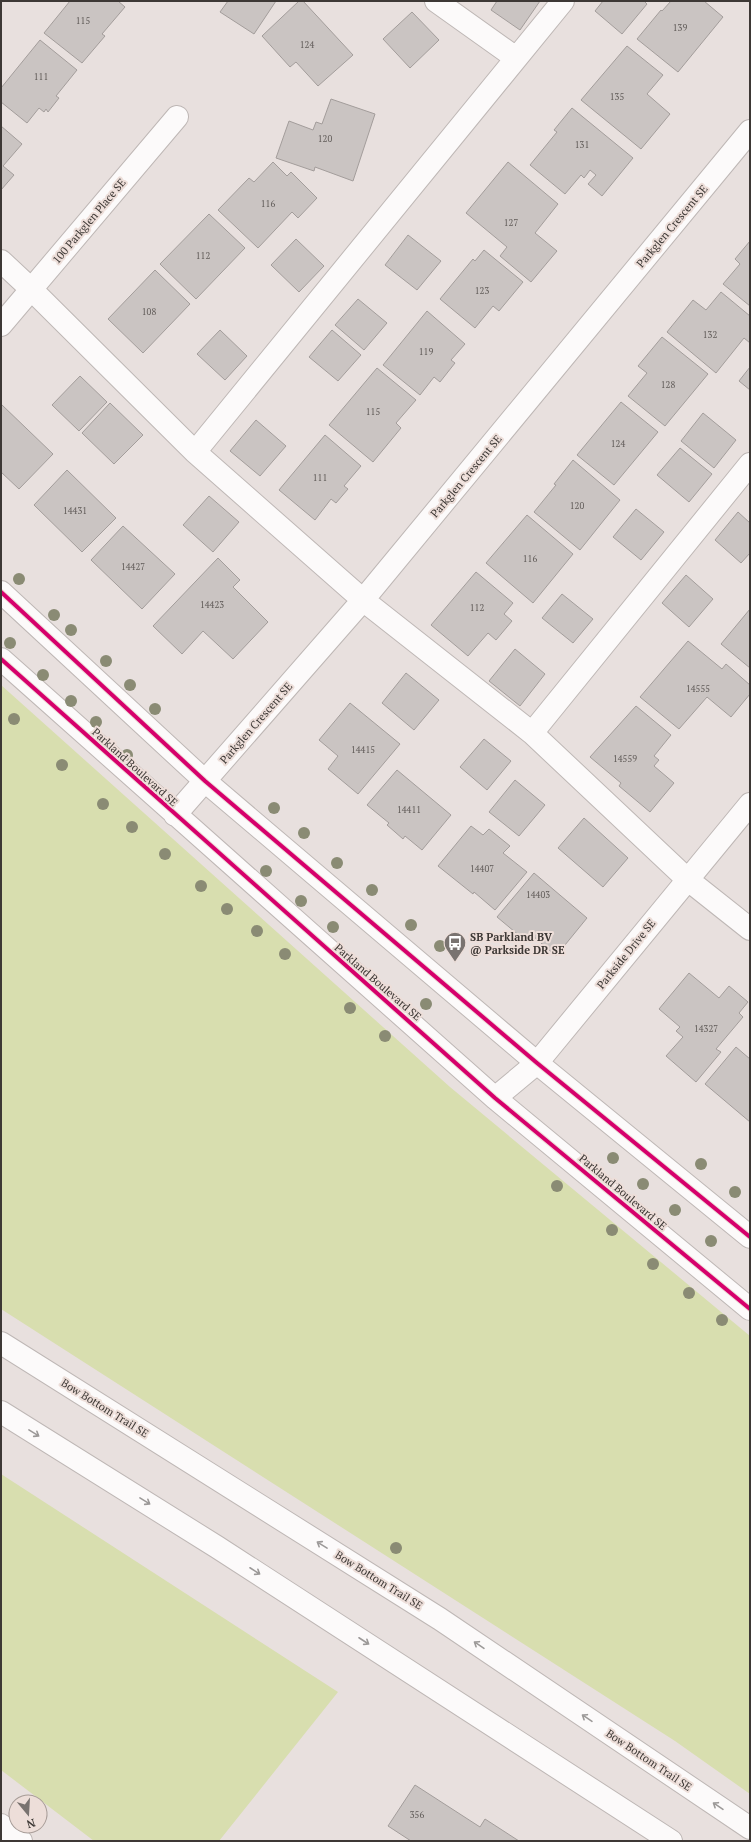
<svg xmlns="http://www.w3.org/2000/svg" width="751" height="1842" font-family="'PT Serif',serif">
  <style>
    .green { fill: #d8deaf }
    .building { fill: #cac4c2; stroke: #a39d9b }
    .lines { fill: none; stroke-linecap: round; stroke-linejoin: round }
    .minor-casing { stroke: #beb7b5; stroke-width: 24 }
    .major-casing { stroke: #beb7b5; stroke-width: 24 }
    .minor { stroke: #fcfafa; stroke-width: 22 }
    .major { stroke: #fcfafa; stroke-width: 22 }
    .cycleway-casing { stroke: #edded9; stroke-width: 6 }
    .cycleway { stroke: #d6006c; stroke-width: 4 }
    .tree { fill: #8a8b74 }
    .oneway { stroke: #9c9998 }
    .labels { text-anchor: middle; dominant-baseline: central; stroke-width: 4; stroke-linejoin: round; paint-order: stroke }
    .number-label { font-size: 9px; fill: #605b58 }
    .street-label { font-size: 11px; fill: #3d3835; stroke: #edded9 }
    .poi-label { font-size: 11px; font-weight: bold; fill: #3d3835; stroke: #edded9; text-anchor: start }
  </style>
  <rect width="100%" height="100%" fill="#e8e0de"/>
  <!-- green -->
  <path class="green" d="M1,685L450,1087L750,1336V1794L675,1741L1,1309Z
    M1,1474L338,1692L219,1841H94L1,1770Z"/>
  <!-- building -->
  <path class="building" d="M70,1H118L125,7L102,34L105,36L82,63L44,33Z
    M228,1H276L254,34L220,12Z
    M299,1H303L353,55L318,86L296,62L290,67L262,36Z
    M497,1H540L520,30L491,10Z
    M603,1H644L647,4L622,34L595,11Z
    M671,1H704L723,17L678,72L637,39L661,10L662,11Z
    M412,12L439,40L410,68L383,39Z
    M40,40L77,70L56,96L59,98L48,112L46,109L44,112L39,108L27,123L1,102V88Z
    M627,46L663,75L647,94L670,114L641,149L581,100Z
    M331,99L375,114L353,181L315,167L314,171L276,158L289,121L313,130L316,122L322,124Z
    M572,108L633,158L602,196L588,184L596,175L590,170L584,178L581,175L565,194L530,165L557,132L554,130Z
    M1,126L22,144L3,166L14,175L1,190Z
    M273,162L287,176L291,172L317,198L298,218L292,212L258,248L218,210L249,178L254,182Z
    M508,162L558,204L535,233L557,251L531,282L500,256L507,247L466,213Z
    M209,214L245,248L196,299L160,264Z
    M408,235L441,261L417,290L385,265Z
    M296,239L324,266L299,292L271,265Z
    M750,241V306L723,284L740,264L735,259Z
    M484,250L523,282L499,311L493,306L475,328L440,299L473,259L475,261Z
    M155,270L190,304L143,353L108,319Z
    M721,292L750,316V343L744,338L716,373L667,332L693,300L706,310Z
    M358,299L387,323L364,350L335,325Z
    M427,311L465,344L451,360L455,363L440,382L434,377L420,395L383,365Z
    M220,330L247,356L225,380L197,354Z
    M332,330L361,355L338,381L309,357Z
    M662,337L708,374L665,426L628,396L647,373L638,366Z
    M750,367V390L739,381Z
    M377,368L416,400L396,423L401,428L373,462L329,425Z
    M80,376L107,402L79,431L52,405Z
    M621,402L658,432L614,485L577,455Z
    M110,403L143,435L114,464L82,433Z
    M1,404L53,454L19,489L1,472Z
    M703,413L736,440L714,468L681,441Z
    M256,420L286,446L260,476L230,451Z
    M325,435L361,466L344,486L348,489L336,503L331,499L315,520L279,490Z
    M680,448L712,474L689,502L657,475Z
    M573,460L620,500L580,550L534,512L556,485L554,484Z
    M67,470L116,518L82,552L34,505Z
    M209,496L239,522L213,552L183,525Z
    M636,509L664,532L641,560L613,537Z
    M738,512L750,523V553L741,563L715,540Z
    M527,515L573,554L533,603L486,563Z
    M123,526L175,574L142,609L91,560Z
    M218,558L240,580L233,587L268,622L233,659L203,631L182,654L153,626Z
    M476,572L513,603L504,614L512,621L496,640L488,633L468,656L431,625Z
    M686,575L713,599L689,627L662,603Z
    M562,594L593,619L573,643L542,618Z
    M750,609V668L721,644Z
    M688,641L722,669L726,664L750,685V694L731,717L707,697L679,729L640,697Z
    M515,649L545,674L520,706L489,681Z
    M406,673L439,700L414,730L382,703Z
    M350,703L400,744L358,794L328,769L338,756L319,740Z
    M636,706L671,735L654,756L659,760L654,766L674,783L650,812L619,786L621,783L590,757Z
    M484,739L511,761L487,790L460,767Z
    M397,770L451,815L422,850L405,836L403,839L387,825L389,823L367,805Z
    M515,780L545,805L519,836L489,812Z
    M584,818L628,858L603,887L558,848Z
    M471,826L483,835L489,829L510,846L503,853L527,872L495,910L474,892L473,894L438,866Z
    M534,873L587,918L556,956L533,936L527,942L497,917Z
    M689,973L719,998L729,986L748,1002L739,1013L743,1017L716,1049L721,1052L696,1082L666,1056L683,1037L676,1031L680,1027L659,1009Z
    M736,1047L750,1059V1122L705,1084Z
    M415,1785L480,1827L485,1819L519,1841H411L388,1826Z"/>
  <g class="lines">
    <!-- minor casing -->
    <g class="minor-casing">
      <path id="minor" d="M436,1L516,58
        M1,261L31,289L195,452L363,600L532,733L687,879L750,929
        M1,325L177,117
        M195,452L563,1
        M1,592L205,781L537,1063L750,1237
        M1,659L495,1098L750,1309
        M532,733L750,464
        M175,815L363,600L750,131
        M495,1098L537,1063L750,804
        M1,1825L21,1841"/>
    </g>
    <!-- major casing -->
    <g class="major-casing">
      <path id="major" d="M1,1343L440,1619L750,1828
        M1,1412L217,1547L671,1841"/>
    </g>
    <!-- minor -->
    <use href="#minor" class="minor"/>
    <!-- major -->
    <use href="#major" class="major"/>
    <!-- cycleway casing -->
    <g class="cycleway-casing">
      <path id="cycleway" d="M1,592L205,781L537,1063L750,1237
        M1,659L495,1098L750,1309"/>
    </g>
    <!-- cycleway -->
    <use href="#cycleway" class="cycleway"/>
  </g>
  <!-- trees -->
  <g class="tree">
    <circle cx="19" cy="579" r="6"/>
    <circle cx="54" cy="615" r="6"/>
    <circle cx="71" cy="630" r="6"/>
    <circle cx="10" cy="643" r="6"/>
    <circle cx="106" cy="661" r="6"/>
    <circle cx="43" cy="675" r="6"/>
    <circle cx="130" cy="685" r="6"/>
    <circle cx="71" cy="701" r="6"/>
    <circle cx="155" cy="709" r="6"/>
    <circle cx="14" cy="719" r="6"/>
    <circle cx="96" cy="722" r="6"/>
    <circle cx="127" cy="755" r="6"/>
    <circle cx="62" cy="765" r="6"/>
    <circle cx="103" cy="804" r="6"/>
    <circle cx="274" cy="808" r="6"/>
    <circle cx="132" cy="827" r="6"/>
    <circle cx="304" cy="833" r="6"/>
    <circle cx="165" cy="854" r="6"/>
    <circle cx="337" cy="863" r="6"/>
    <circle cx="266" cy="871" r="6"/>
    <circle cx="201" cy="886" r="6"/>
    <circle cx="372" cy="890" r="6"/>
    <circle cx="301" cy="901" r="6"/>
    <circle cx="227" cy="909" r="6"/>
    <circle cx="411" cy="925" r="6"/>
    <circle cx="333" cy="927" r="6"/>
    <circle cx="257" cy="931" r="6"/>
    <circle cx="440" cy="946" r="6"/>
    <circle cx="285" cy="954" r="6"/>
    <circle cx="426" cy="1004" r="6"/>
    <circle cx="350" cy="1008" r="6"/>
    <circle cx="385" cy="1036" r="6"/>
    <circle cx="613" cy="1158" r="6"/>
    <circle cx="701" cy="1164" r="6"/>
    <circle cx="643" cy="1184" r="6"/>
    <circle cx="557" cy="1186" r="6"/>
    <circle cx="735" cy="1192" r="6"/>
    <circle cx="675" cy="1210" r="6"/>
    <circle cx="612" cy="1230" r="6"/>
    <circle cx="711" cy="1241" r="6"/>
    <circle cx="653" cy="1264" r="6"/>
    <circle cx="689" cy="1293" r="6"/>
    <circle cx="722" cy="1320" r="6"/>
    <circle cx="396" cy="1548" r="6"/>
  </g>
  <!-- one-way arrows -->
  <defs><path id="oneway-shaft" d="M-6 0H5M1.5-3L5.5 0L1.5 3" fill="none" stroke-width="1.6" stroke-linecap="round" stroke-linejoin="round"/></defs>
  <g class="oneway">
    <use href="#oneway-shaft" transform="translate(34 1433) rotate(32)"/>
    <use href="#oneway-shaft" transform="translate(145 1501) rotate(32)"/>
    <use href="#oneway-shaft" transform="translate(322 1545) rotate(-148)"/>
    <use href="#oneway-shaft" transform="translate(255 1571) rotate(33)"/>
    <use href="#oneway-shaft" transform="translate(364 1641) rotate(33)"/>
    <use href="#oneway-shaft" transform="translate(479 1645) rotate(-146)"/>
    <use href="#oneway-shaft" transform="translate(587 1718) rotate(-146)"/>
    <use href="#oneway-shaft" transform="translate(718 1806) rotate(-146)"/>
  </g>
  <!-- icons -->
  <defs>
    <g id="bus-pin" transform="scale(1.15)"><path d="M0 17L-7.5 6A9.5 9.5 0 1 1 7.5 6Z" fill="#797370" stroke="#edded9"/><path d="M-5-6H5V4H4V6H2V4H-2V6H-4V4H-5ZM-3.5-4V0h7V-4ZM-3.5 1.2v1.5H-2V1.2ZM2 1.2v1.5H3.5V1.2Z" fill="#fff"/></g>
  </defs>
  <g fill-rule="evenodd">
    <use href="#bus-pin" x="455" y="943"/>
  </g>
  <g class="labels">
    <!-- number labels -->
    <g class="number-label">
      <text x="83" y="21">115</text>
      <text x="680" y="28">139</text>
      <text x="307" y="45">124</text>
      <text x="41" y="77">111</text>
      <text x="617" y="97">135</text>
      <text x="325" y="139">120</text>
      <text x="582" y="145">131</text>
      <text x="268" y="204">116</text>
      <text x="511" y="223">127</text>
      <text x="203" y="256">112</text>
      <text x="482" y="291">123</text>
      <text x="149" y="312">108</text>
      <text x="710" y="335">132</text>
      <text x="426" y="352">119</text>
      <text x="668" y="385">128</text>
      <text x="373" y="412">115</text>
      <text x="618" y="444">124</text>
      <text x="320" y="478">111</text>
      <text x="577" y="506">120</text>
      <text x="75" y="511">14431</text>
      <text x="530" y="559">116</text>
      <text x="133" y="567">14427</text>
      <text x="212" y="605">14423</text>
      <text x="477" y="608">112</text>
      <text x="698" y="689">14555</text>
      <text x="363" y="750">14415</text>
      <text x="625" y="759">14559</text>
      <text x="409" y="810">14411</text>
      <text x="482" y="869">14407</text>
      <text x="538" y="895">14403</text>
      <text x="706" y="1029">14327</text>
      <text x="417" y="1815">356</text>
    </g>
    <!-- street labels -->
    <g class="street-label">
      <text transform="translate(89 221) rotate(-50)">100 Parkglen Place SE</text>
      <text transform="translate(672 226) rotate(-50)">Parkglen Crescent SE</text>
      <text transform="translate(466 476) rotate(-50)">Parkglen Crescent SE</text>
      <text transform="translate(256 723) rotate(-49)">Parkglen Crescent SE</text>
      <text transform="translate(135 767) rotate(42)">Parkland Boulevard SE</text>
      <text transform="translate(626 954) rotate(-51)">Parkside Drive SE</text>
      <text transform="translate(378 982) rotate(41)">Parkland Boulevard SE</text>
      <text transform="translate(623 1192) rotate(40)">Parkland Boulevard SE</text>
      <text transform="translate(105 1408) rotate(32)">Bow Bottom Trail SE</text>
      <text transform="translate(379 1580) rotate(32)">Bow Bottom Trail SE</text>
      <text transform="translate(649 1760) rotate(34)">Bow Bottom Trail SE</text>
    </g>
    <!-- poi labels -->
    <g class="poi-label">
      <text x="470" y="937">SB Parkland BV<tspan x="470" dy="13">@ Parkside DR SE</tspan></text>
    </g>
  </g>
  <!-- border -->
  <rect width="751" height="1842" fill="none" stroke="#3d3835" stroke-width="4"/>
  <!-- north arrow -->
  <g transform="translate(28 1814) rotate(162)"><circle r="19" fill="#edded9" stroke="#a79c97"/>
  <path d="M0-3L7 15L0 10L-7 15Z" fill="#797370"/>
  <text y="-6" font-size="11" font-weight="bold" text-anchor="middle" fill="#3d3835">N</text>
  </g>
</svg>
